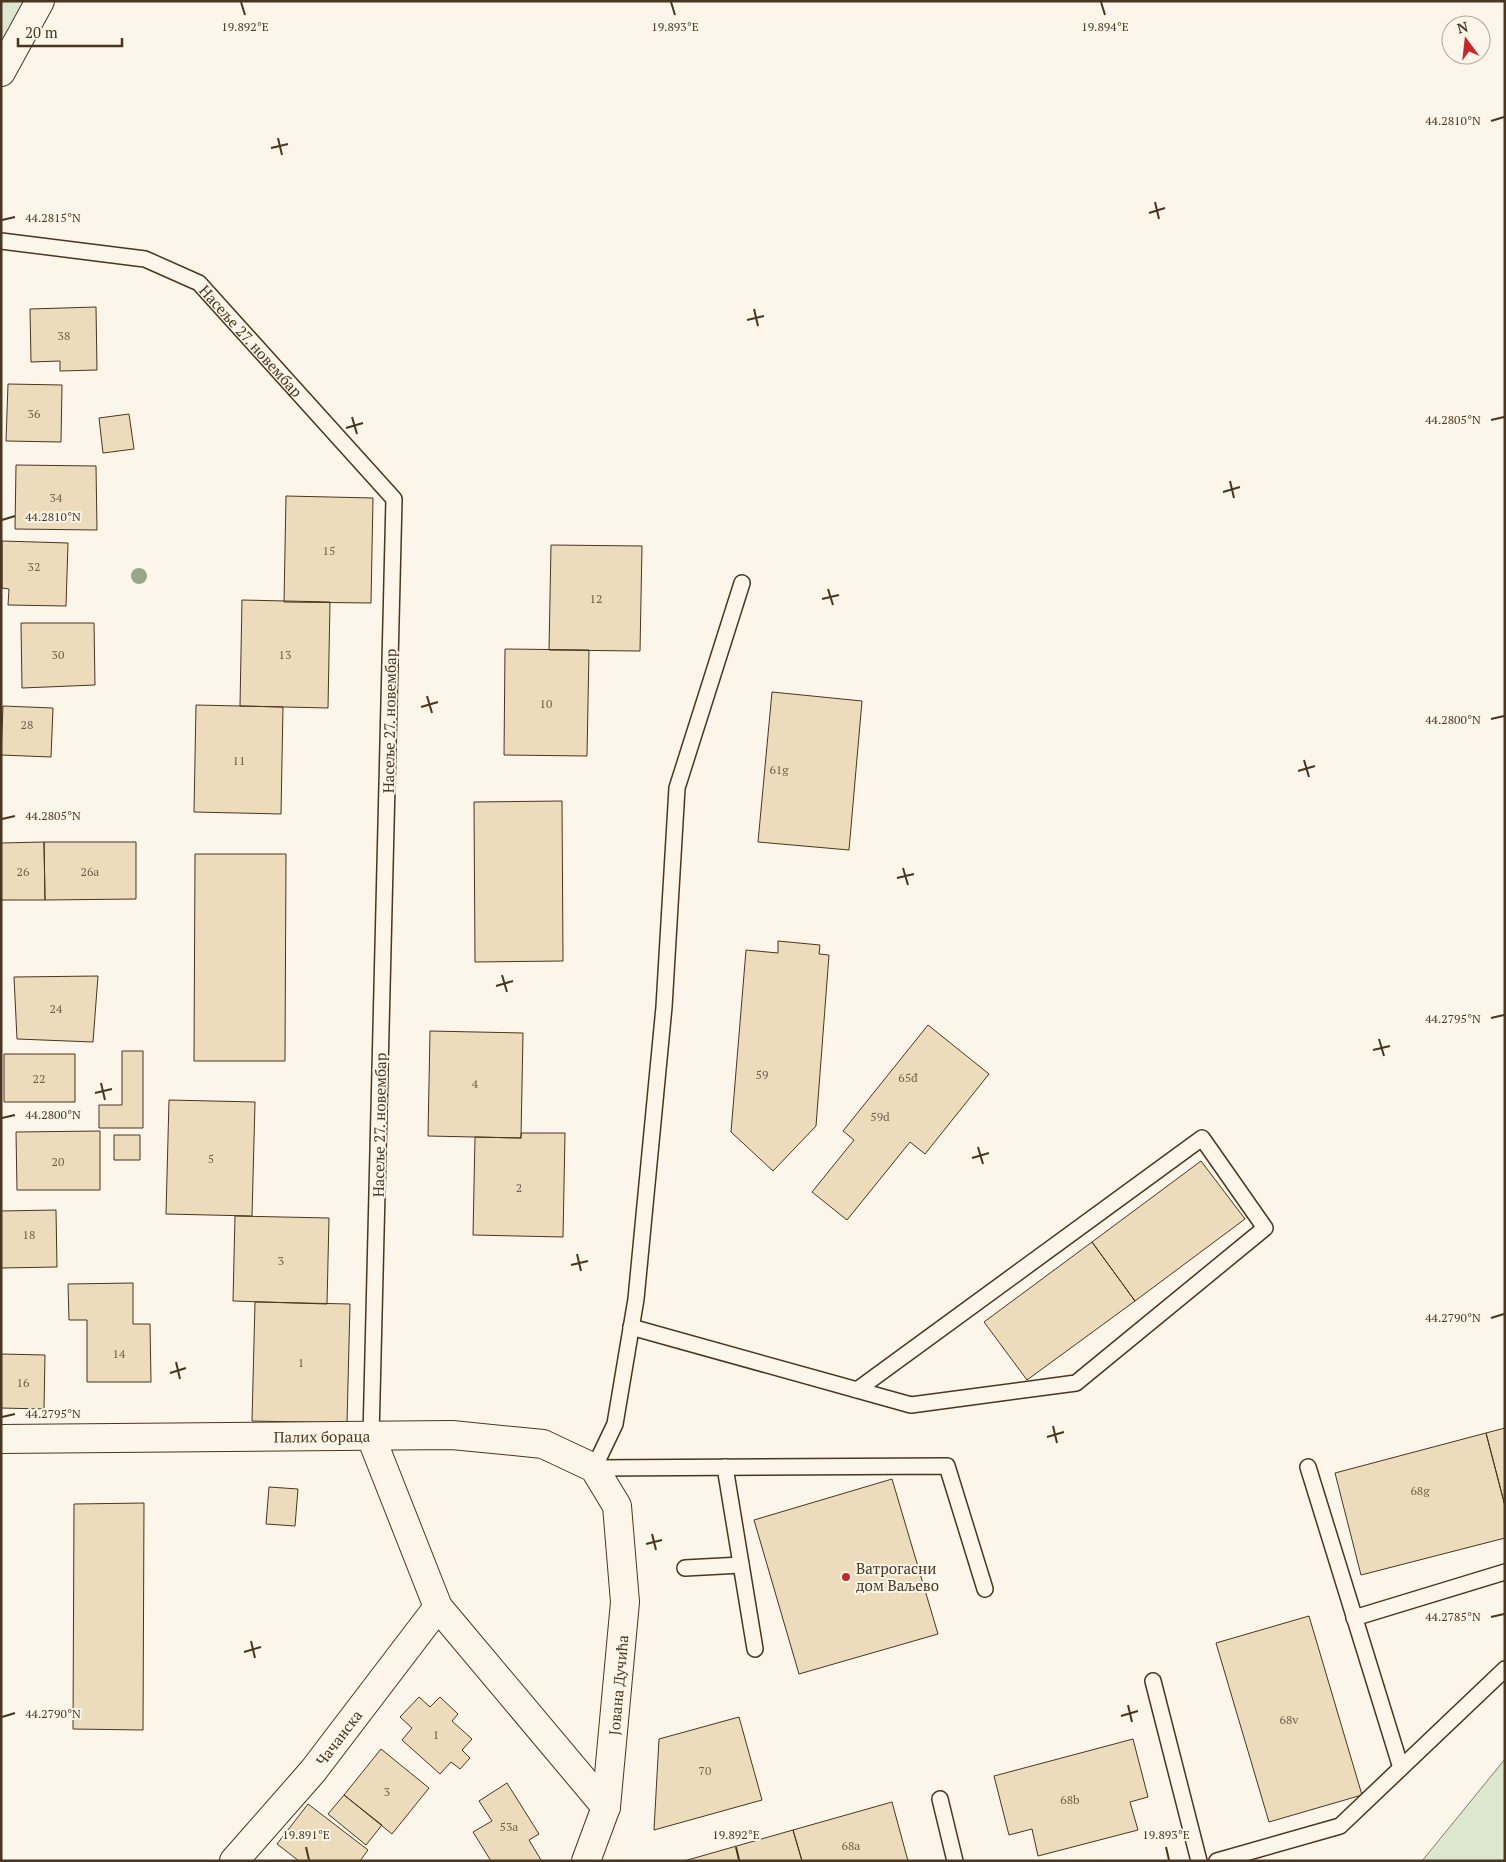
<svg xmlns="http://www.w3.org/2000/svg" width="1506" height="1862" font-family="'PT Serif',serif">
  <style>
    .green { fill: #dce7d0; stroke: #887966 }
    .building { fill: #ecdcbc; stroke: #4a3520 }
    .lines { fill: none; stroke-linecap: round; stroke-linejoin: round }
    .service-casing { stroke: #4a3520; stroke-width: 18 }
    .minor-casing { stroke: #4a3520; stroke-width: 30 }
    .tertiary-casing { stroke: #4a3520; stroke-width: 30 }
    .service { stroke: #fbf6e9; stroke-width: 15 }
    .minor { stroke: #fbf6e9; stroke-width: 28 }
    .tertiary { stroke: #fbf6e9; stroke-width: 28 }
    .tree { fill: #96a887 }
    .ticks { fill: none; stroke: #4a3520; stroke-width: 2 }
    .poi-dot { fill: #c62828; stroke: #fbf6e9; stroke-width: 2 }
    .labels { text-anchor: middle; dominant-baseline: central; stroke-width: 4; stroke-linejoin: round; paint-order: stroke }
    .number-label { font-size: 12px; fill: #725f47 }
    .street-label { font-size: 15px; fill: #4a3520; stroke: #fbf6e9 }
    .poi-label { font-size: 15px; fill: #4a3520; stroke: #fbf6e9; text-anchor: start }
    .ticks-label { font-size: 12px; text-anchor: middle; fill: #4a3520; stroke: #fbf6e9; stroke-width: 4; stroke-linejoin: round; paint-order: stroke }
  </style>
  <rect width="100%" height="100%" fill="#fbf6e9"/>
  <!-- green -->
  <path class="green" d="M1,1H40L1,72Z
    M1505,1759V1861H1422Z"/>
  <!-- building -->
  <path class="building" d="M96,307L97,370L60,371V361L31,362L30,309Z
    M8,384L62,385L61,442L6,441Z
    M129,414L134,449L103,453L99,418Z
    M16,465L96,466L97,530L15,529Z
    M286,496L373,498L371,603L284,602Z
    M2,541L68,543L66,606L8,605L9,589L2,588Z
    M551,545L642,546L640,651L549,650Z
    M242,600L330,602L328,708L240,706Z
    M21,623H94L95,685L22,688Z
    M505,649L589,650L587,756L504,755Z
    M772,692L862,701L849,850L758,842Z
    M196,705L283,707L281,814L194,812Z
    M3,706L53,708L51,757L1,755Z
    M562,801L563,961L475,962L474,802Z
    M44,842L45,900H1V843Z
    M44,842H136V899L45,900Z
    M195,854H286L285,1061H194Z
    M778,941L820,945L819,954L829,955L816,1126L773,1171L731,1132L746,950L778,953Z
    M98,976L93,1042L17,1039L14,977Z
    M928,1025L989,1074L925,1154L910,1142L847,1220L812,1192L854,1140L843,1131Z
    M430,1031L523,1033L521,1138L428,1136Z
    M122,1051H143V1128H99V1105H122Z
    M4,1054H75V1102H4Z
    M169,1100L255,1102L252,1216L166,1214Z
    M100,1131V1190H17L16,1132Z
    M521,1133H565L563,1237L473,1235L475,1137L521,1138Z
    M114,1135H140V1160H114Z
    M1201,1161L1245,1219L1135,1301L1092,1242Z
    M56,1210L57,1267L1,1268V1211Z
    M235,1216L329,1218L327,1304L233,1301Z
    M1092,1242L1135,1301L1027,1380L984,1322Z
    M133,1283V1324H150L151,1382H87V1320H69L68,1284Z
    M255,1302L350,1304L347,1423L252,1421Z
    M1,1354L45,1355L44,1409L1,1408Z
    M1505,1428V1506L1486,1433Z
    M1486,1433L1505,1506V1538L1361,1575L1335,1473Z
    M892,1479L938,1634L799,1674L754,1520Z
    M269,1487L298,1489L295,1526L266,1524Z
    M144,1503L143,1730L73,1729L74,1504Z
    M1309,1616L1362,1795L1269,1822L1216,1643Z
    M419,1697L430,1707L440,1697L458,1714L452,1721L472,1739L462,1750L470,1758L460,1769L451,1762L440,1774L402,1740L412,1728L400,1717Z
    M739,1717L762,1800L654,1830L659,1739Z
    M1133,1739L1148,1797L1130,1802L1138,1830L1038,1856L1032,1829L1009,1835L994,1776Z
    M381,1749L429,1788L392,1834L344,1795Z
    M507,1783L539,1834L529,1840L541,1860L539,1861H491L473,1832L492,1821L479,1801Z
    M344,1795L382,1825L366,1845L328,1814Z
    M892,1802L908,1861H802L793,1830Z
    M308,1804L368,1850L360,1861H299L277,1844Z
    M793,1830L802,1861H684Z"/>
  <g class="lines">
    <!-- service casing -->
    <g class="service-casing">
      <g id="service">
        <path id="s1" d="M1,241L145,259L199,283L394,499L371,1437"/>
        <path d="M742,583L677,788L664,1007L636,1299L615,1424L594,1468L947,1466L985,1589"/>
        <path d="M631,1327L911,1405L1076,1383L1265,1228L1202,1138L857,1390"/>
        <path d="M725,1467L755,1649"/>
        <path d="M1308,1467L1401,1768"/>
        <path d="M685,1568L741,1565"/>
        <path d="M1354,1618L1505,1572"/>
        <path d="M1153,1681L1199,1861"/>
        <path d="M940,1799L955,1861"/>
        <path d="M1217,1861L1340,1826L1505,1669"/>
      </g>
    </g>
    <!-- minor casing -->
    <g class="minor-casing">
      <g id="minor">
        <path d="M371,1437L438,1607L606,1807"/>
        <path id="s2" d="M234,1861L313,1771L438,1607"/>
      </g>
    </g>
    <!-- tertiary casing -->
    <g class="tertiary-casing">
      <g id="tertiary">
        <path d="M1,72L40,1"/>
        <path id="s3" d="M1,1439L452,1435L543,1444L594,1468L617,1506L625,1602L606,1807L586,1861"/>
      </g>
    </g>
    <!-- service -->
    <use href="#service" class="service"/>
    <!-- minor -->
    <use href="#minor" class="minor"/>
    <!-- tertiary -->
    <use href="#tertiary" class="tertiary"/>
  </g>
  <!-- trees -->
  <circle class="tree" cx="139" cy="576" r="8"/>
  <!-- ticks -->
  <path class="ticks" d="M241,2L245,15M671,2L675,15M1101,2L1105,15M1491,121L1504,117M278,138L282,155M271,148L288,144M1155,202L1159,219M1149,213L1165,208M2,220L15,217M754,309L758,326M747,320L764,316M352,417L357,434M1491,420L1504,417M346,428L363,423M1230,481L1234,498M1223,492L1240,487M2,520L15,516M828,589L833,605M822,599L839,595M427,696L432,713M421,707L438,702M1491,719L1504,716M1304,760L1309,777M1298,771L1315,766M2,819L15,816M903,868L908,885M897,878L914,874M502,975L507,992M496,986L513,981M1491,1018L1504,1015M1379,1039L1384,1056M1373,1050L1390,1046M101,1083L105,1100M95,1093L112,1089M2,1118L15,1115M978,1147L983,1164M972,1158L989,1153M577,1254L581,1271M571,1265L588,1261M1491,1318L1504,1314M176,1362L180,1379M170,1373L186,1368M2,1417L15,1414M1053,1426L1057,1443M1047,1437L1064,1432M652,1534L656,1550M646,1544L662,1540M1491,1617L1504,1614M251,1641L255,1658M244,1652L261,1647M1128,1705L1132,1722M1121,1716L1138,1711M2,1717L15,1713M306,1847L309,1860M736,1847L739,1860M1166,1847L1169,1860"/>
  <!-- markers -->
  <circle class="poi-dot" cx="846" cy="1577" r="5"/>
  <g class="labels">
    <!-- number labels -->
    <g class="number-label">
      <text x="64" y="335">38</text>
      <text x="34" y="413">36</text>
      <text x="56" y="497">34</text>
      <text x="329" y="550">15</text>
      <text x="34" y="566">32</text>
      <text x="596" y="598">12</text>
      <text x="58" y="654">30</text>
      <text x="285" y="654">13</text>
      <text x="546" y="703">10</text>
      <text x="27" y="724">28</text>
      <text x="239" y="760">11</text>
      <text x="779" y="769">61g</text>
      <text x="23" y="871">26</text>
      <text x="90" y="871">26a</text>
      <text x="56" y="1008">24</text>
      <text x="762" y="1074">59</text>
      <text x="908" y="1077">65đ</text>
      <text x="39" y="1078">22</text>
      <text x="475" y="1083">4</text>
      <text x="880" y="1116">59d</text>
      <text x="211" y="1158">5</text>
      <text x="58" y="1161">20</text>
      <text x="519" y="1187">2</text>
      <text x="29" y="1234">18</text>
      <text x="281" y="1260">3</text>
      <text x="119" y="1353">14</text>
      <text x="301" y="1362">1</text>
      <text x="23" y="1382">16</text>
      <text x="1420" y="1490">68g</text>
      <text x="1289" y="1719">68v</text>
      <text x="436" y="1734">1</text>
      <text x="705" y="1770">70</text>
      <text x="387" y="1791">3</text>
      <text x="1070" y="1799">68b</text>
      <text x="509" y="1826">53a</text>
      <text x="851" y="1845">68a</text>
    </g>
    <!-- street labels -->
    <g class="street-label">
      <text stroke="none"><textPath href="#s1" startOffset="282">Насеље 27. новембар</textPath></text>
      <text transform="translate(389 721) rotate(-89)">Насеље 27. новембар</text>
      <text transform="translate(379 1125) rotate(-89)">Насеље 27. новембар</text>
      <text stroke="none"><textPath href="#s3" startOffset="321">Палих бораца</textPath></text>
      <text transform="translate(618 1685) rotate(-85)">Јована Дучића</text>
      <text stroke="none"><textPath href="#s2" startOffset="162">Чачанска</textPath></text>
    </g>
    <!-- poi labels -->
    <g class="poi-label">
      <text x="856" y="1568">Ватрогасни<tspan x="856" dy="17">дом Ваљево</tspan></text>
    </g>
  </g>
  <g class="ticks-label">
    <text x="245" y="31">19.892°E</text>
    <text x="675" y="31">19.893°E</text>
    <text x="1105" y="31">19.894°E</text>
    <text x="1453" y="125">44.2810°N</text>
    <text x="53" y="222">44.2815°N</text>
    <text x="1453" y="424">44.2805°N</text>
    <text x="53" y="521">44.2810°N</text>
    <text x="1453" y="724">44.2800°N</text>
    <text x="53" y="820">44.2805°N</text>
    <text x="1453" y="1023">44.2795°N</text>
    <text x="53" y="1119">44.2800°N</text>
    <text x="1453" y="1322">44.2790°N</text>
    <text x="53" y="1418">44.2795°N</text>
    <text x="1453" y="1621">44.2785°N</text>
    <text x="53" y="1718">44.2790°N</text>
    <text x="306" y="1839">19.891°E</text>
    <text x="736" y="1839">19.892°E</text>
    <text x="1166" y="1839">19.893°E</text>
  </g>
  <!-- border -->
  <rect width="1506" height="1862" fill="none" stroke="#4a3520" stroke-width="5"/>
  <!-- north arrow -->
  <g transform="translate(1466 40) rotate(345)"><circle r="24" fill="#fbf6e9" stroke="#b4a999"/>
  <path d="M0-4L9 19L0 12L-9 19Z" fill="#c62828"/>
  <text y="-8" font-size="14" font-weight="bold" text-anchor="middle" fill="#4a3520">N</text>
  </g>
  <!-- scale -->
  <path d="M18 38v8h104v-8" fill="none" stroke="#4a3520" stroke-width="2.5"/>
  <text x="25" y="38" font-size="15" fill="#4a3520" stroke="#fbf6e9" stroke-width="4" paint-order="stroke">20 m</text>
</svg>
